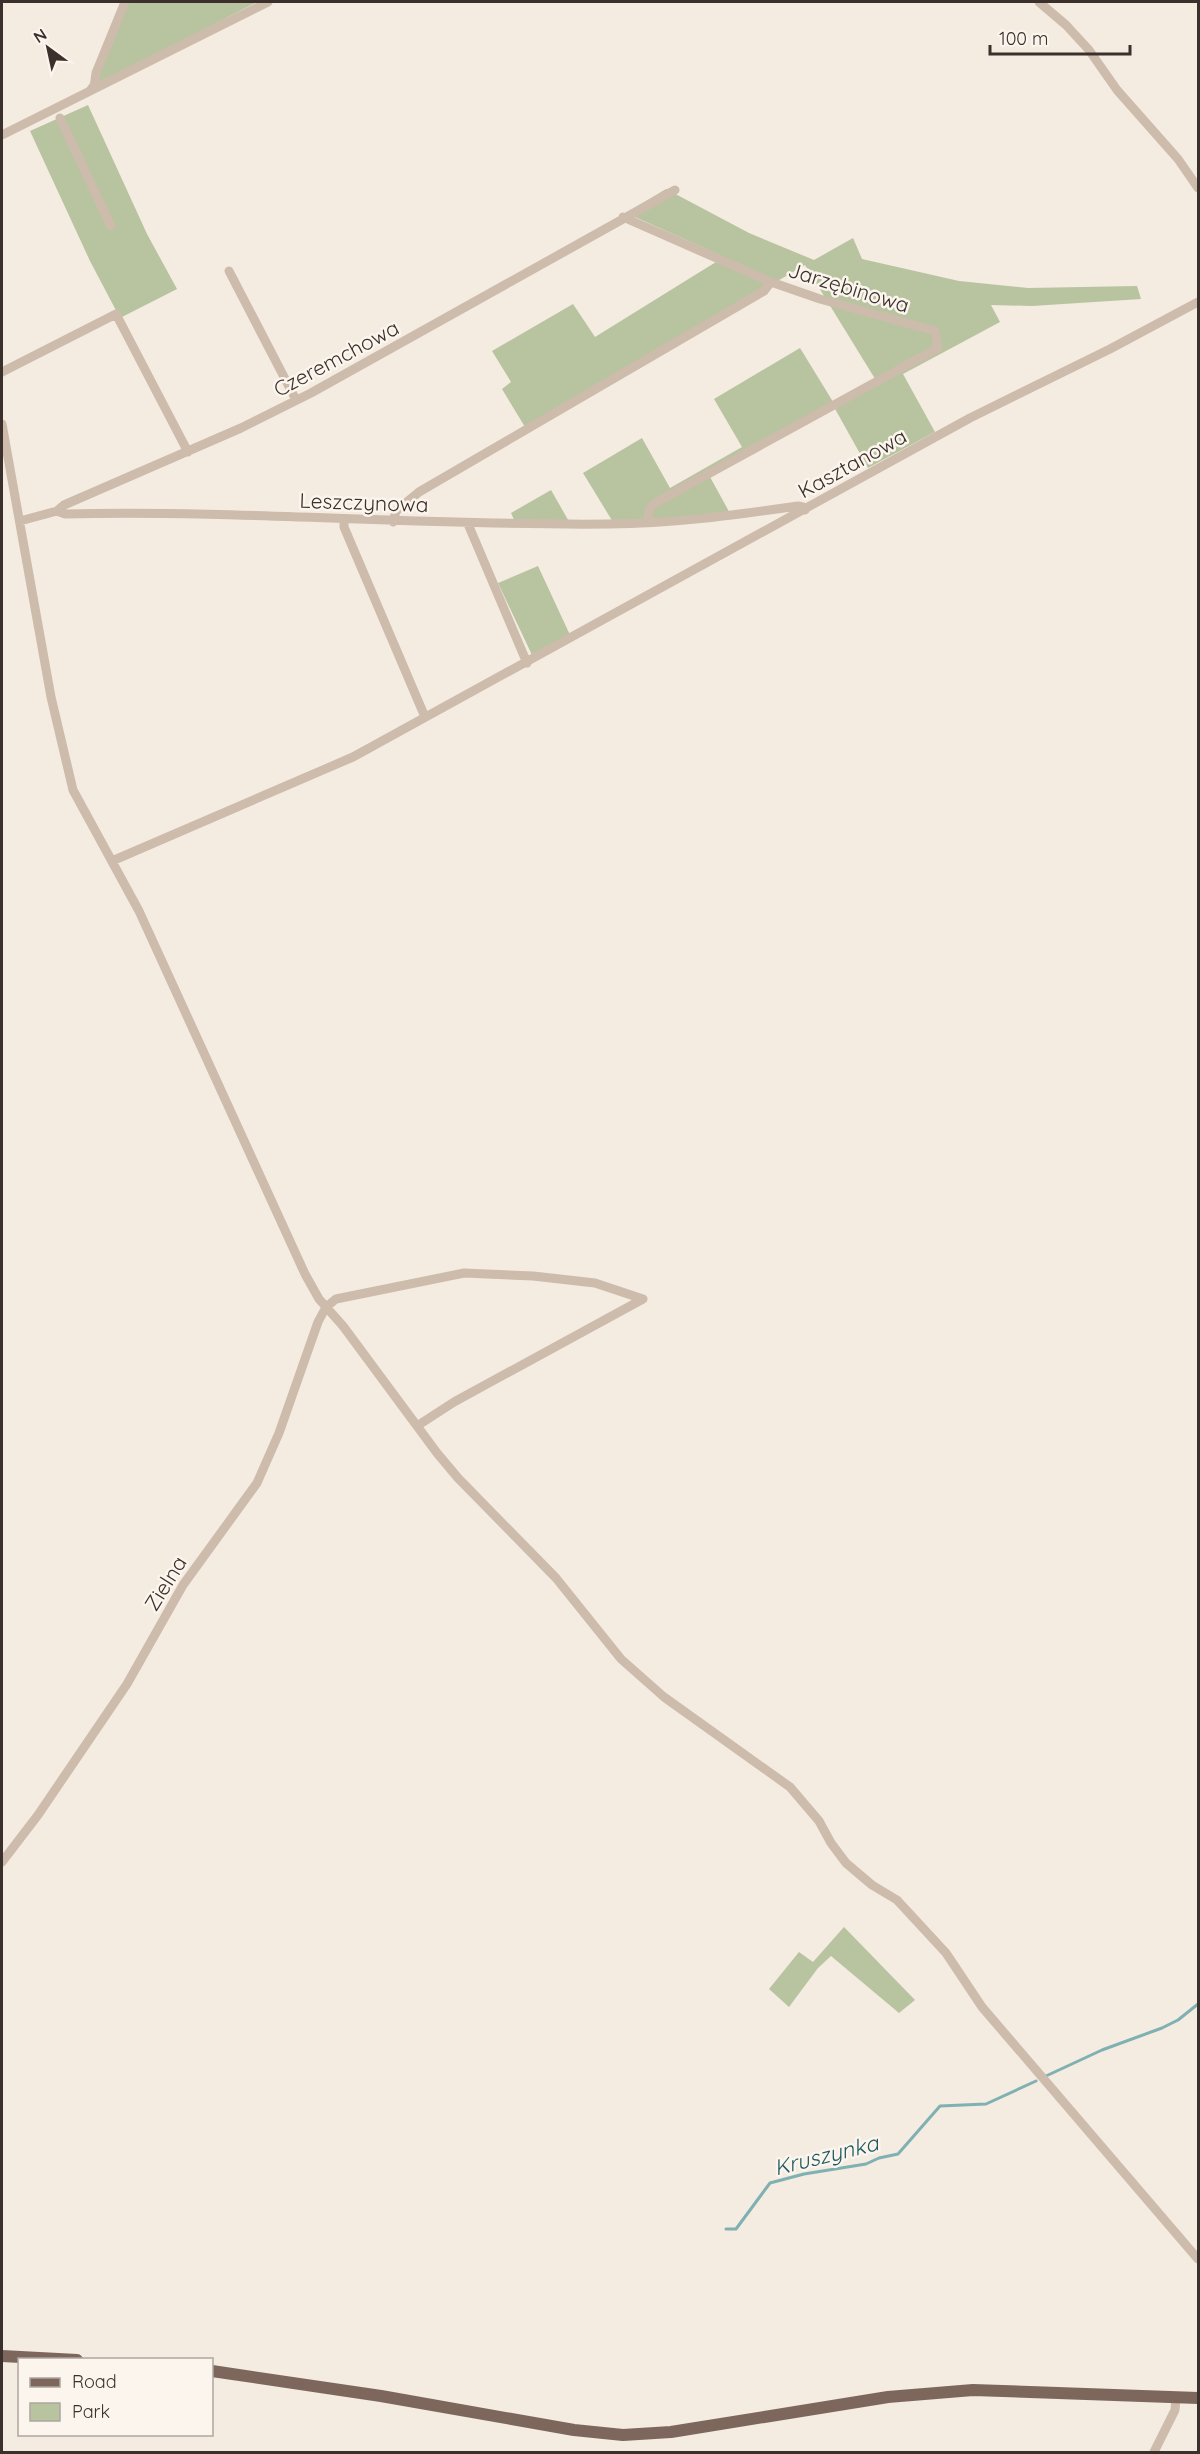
<svg xmlns="http://www.w3.org/2000/svg" width="1200" height="2454" font-family="Quicksand,sans-serif">
  <style>
    .green { fill: #b8c4a0 }
    .lines { fill: none; stroke-linecap: round; stroke-linejoin: round }
    .stream { stroke: #7fb0b2; stroke-width: 3 }
    .minor { stroke: #cdbbac; stroke-width: 9 }
    .major { stroke: #7d675c; stroke-width: 12 }
    .labels { text-anchor: middle; dominant-baseline: central; stroke-width: 5; stroke-linejoin: round; paint-order: stroke }
    .street-label { font-size: 21px; fill: #3b302b; stroke: #fbf5ee }
    .water-label { font-size: 22px; font-style: italic; fill: #1f5a5e; stroke: #fbf5ee }
  </style>
  <rect width="100%" height="100%" fill="#f4ebe1"/>
  <!-- green -->
  <path class="green" d="M128,2H257L83,93L93,79Z
    M88,105L147,234L177,289L120,318L90,261L30,131Z
    M666,189L749,233L814,260L853,238L862,259L959,281L1028,288L1137,286L1141,299L1032,306L991,305L1000,322L903,374L935,432L868,468L834,407L710,477L732,517L616,527L583,473L642,438L670,488L742,447L714,399L800,348L835,405L877,382L805,265L525,427L502,389L511,382L492,351L573,304L595,337L724,257L626,213Z
    M551,490L571,525L516,524L511,513Z
    M538,566L570,635L532,655L498,583Z
    M844,1927L915,2000L899,2013L831,1956L818,1968L789,2007L769,1989L799,1952L813,1962Z"/>
  <g class="lines">
    <!-- stream -->
    <path class="stream" d="M1046,2076L1102,2050L1162,2028L1178,2020L1198,2004
      M726,2229H736L770,2183L804,2174L866,2164L879,2158L898,2154L940,2106L986,2104L1036,2081"/>
    <!-- minor -->
    <path class="minor" d="M1039,2L1066,25L1089,50L1117,90L1178,159L1198,188
      M94,88L96,73L125,2
      M60,118L111,226
      M2,135L268,2
      M623,217L771,282
      M229,271L296,400
      M2,372L116,314L188,452
      M2,424L51,697L73,790L139,911L305,1274L319,1299L343,1326L437,1453L458,1478L556,1578L621,1659L664,1697L790,1787L819,1821L831,1843L846,1863L872,1885L897,1900L946,1953L982,2007L1198,2259
      M57,511L64,505L241,428L311,393L675,190
      M344,519V527L425,717
      M20,521L57,511L65,514C246,510 427,526 608,524C671,524 735,515 798,506L803,507L805,510
      M393,522L396,511L419,492L764,291L771,282L820,299L935,331L938,348L655,503L650,508L647,522
      M468,524L527,663
      M112,861L353,757L970,418L1110,349L1198,302
      M417,1426L454,1402L643,1299
      M2,1862L38,1815L127,1684L183,1585L257,1483L279,1433L318,1322L326,1307L336,1299L464,1273L533,1276L595,1283L643,1299
      M1154,2452L1175,2410L1176,2398"/>
    <!-- major -->
    <path class="major" d="M2,2356L77,2360
      M212,2371L381,2396L574,2430L623,2435L671,2432L888,2397L973,2390L1198,2398"/>
  </g>
  <g class="labels">
    <!-- street labels -->
    <g class="street-label">
      <text transform="translate(849 287) rotate(17)">Jarzębinowa</text>
      <text transform="translate(336 358) rotate(-28)">Czeremchowa</text>
      <text transform="translate(852 463) rotate(-29)">Kasztanowa</text>
      <text transform="translate(364 502) rotate(2)">Leszczynowa</text>
      <text transform="translate(165 1583) rotate(-58)">Zielna</text>
    </g>
    <!-- water labels -->
    <g class="water-label">
      <text transform="translate(826 2155) rotate(-14)">Kruszynka</text>
    </g>
  </g>
  <!-- border -->
  <rect width="1200" height="2454" fill="none" stroke="#3b302b" stroke-width="6"/>
  <!-- legend -->
  <rect x="18" y="2358" width="195" height="78" fill="#fbf5ee" stroke="#aea6a0" stroke-width="1.5"/>
  <rect x="30" y="2378" width="30" height="9" fill="#7d675c" stroke="#aea6a0" stroke-width="1.5"/>
  <text x="72" y="2388" font-size="18" fill="#3b302b">Road</text>
  <rect x="30" y="2403" width="30" height="18" fill="#b8c4a0" stroke="#aea6a0" stroke-width="1.5"/>
  <text x="72" y="2418" font-size="18" fill="#3b302b">Park</text>
  <!-- north arrow -->
  <g transform="translate(48 48) rotate(327)" stroke="#fbf5ee" stroke-width="4.5" paint-order="stroke">
  <path d="M0-4.5L10 22L0 15L-10 22Z" fill="#3b302b"/>
  <text y="-9" font-size="16" font-weight="bold" text-anchor="middle" fill="#3b302b">N</text>
  </g>
  <!-- scale -->
  <path d="M990 45v9h140v-9" fill="none" stroke="#3b302b" stroke-width="3"/>
  <text x="999" y="45" font-size="18" fill="#3b302b" stroke="#fbf5ee" stroke-width="4.5" paint-order="stroke">100 m</text>
</svg>
